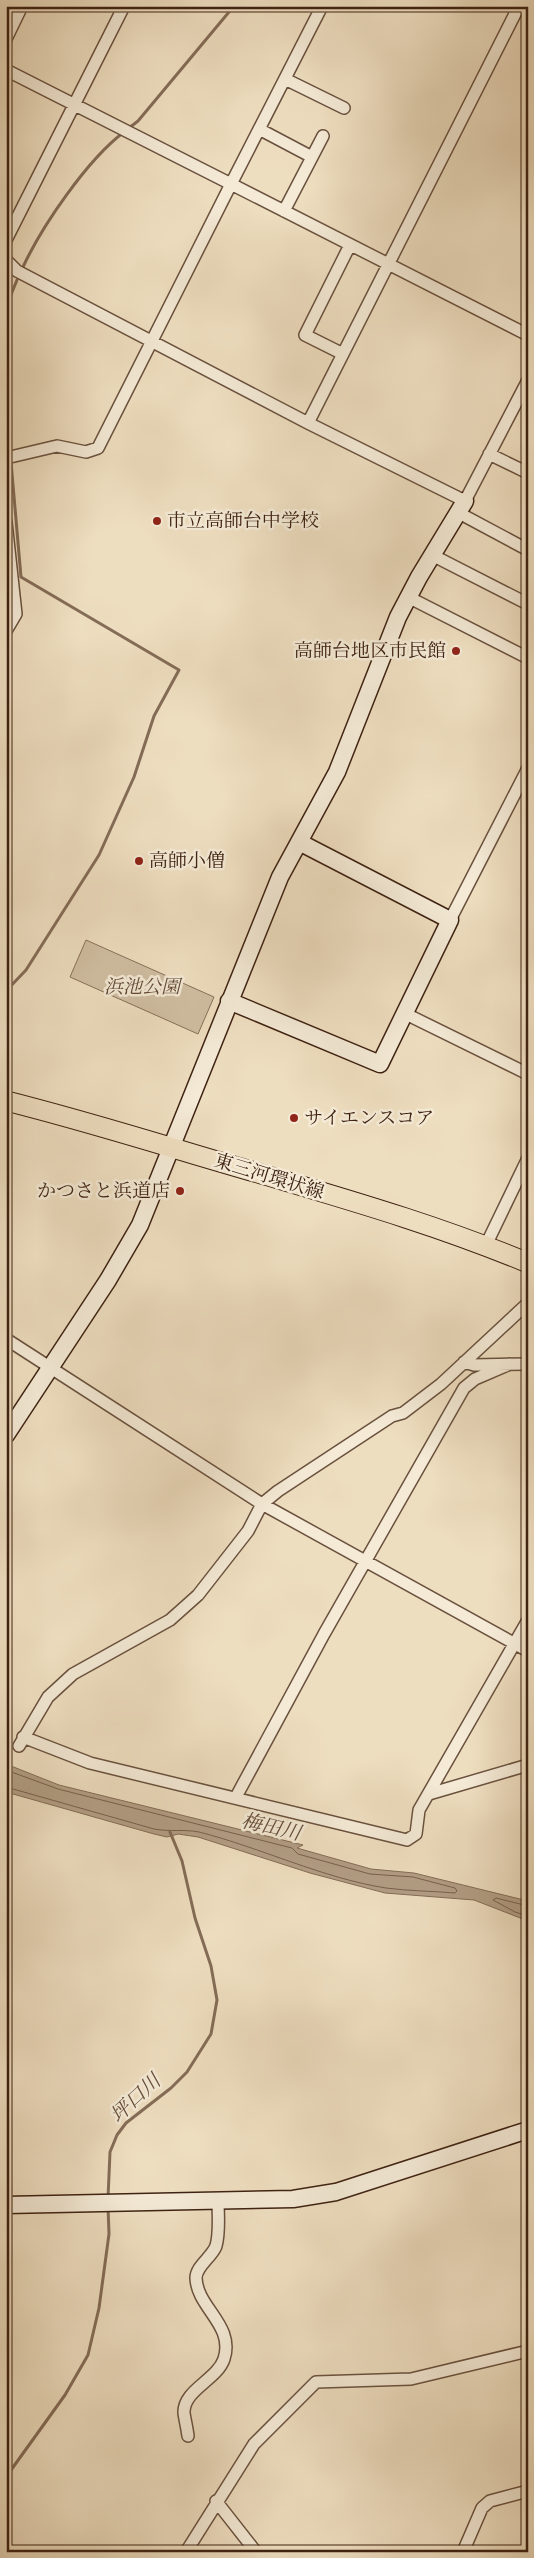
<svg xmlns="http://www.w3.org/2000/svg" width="534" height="2558" font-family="'IM FELL DW Pica','Noto Serif JP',serif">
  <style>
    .green { fill: #d0bea2; stroke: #87705a }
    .water { fill: #b29e85; stroke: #846c57 }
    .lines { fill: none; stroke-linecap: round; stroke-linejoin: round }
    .shore { stroke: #78604c; stroke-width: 1 }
    .stream { stroke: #846c57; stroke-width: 3 }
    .street-casing { stroke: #6a513e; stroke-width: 14 }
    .secondary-casing { stroke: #3e2212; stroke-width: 19 }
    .primary-casing { stroke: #3e2212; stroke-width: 21 }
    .street { stroke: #f4ead6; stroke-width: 11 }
    .secondary { stroke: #f4ead6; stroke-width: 16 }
    .primary { stroke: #eedec0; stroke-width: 19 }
    .poi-dot { fill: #8f2418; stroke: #f4ead6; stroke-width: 2 }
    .labels { text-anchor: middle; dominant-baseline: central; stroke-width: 5; stroke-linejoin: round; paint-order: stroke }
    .poi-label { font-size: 19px; fill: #3e2212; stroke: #f4ead6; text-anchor: start }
    .park-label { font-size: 19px; font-style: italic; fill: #624936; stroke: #f4ead6 }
    .street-label { font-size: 19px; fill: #3e2212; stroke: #f4ead6 }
    .water-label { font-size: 20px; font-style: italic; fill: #674d3a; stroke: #f4ead6 }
  </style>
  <rect width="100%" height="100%" fill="#eedec0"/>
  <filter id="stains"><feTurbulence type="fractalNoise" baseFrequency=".004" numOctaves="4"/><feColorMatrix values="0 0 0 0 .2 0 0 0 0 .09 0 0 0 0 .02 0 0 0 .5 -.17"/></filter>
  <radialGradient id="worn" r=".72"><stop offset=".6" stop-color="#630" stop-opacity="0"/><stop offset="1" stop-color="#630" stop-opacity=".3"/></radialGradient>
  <!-- green -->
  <path class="green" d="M86,940L214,997L198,1034L70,977Z"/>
  <!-- water -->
  <path class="water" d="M6,1764L59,1785L303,1845L297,1848L371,1869L414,1873L528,1901V1921L474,1900L385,1893L310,1873L198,1837L178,1834L167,1837L154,1834L6,1792Z"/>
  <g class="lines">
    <!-- shore -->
    <path class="shore" d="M6,1770L58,1789L292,1848L298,1854L370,1874L413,1877L455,1888L457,1891L455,1893C432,1891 408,1891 386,1888C322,1878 262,1848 199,1832C184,1829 170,1832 154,1829L6,1787
      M528,1906L496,1898L493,1900L515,1912L528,1916"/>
    <!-- stream -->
    <path class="stream" d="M129,128L138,121L234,6
      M23,267C42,226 87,160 124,132
      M6,307L17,280
      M6,449L11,462L21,577L179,670L154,716L134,777L99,855L26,970L6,991
      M108,2198L110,2152L117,2135L126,2123L171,2088L187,2072L211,2034L217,2000L211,1966L195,1918L182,1861L170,1832
      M6,2477L65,2395L88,2355L99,2308L109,2234L108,2207"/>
    <!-- street casing -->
    <g class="street-casing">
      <path id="street" d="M322,6L231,184L528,335
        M6,39L22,6
        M6,70L231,184L98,448L86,452L57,446L6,458
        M285,79L344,108
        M259,129L312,157
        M284,211L323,136
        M6,240L124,6
        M6,260L17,271L308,423L465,501L528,380
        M343,354L305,335L350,245
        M308,423L519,6
        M489,454L528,473
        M459,513L528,550
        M6,522L16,614L6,631
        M432,555L528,604
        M408,597L528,658
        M450,920L528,768
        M406,1014L528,1074
        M486,1245L528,1158
        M6,1339L262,1504L528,1651
        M464,1362L474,1365L528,1364
        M23,1737L90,1763L407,1840L416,1834L419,1810L528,1620
        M19,1746L48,1697L73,1674L170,1620L198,1595L248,1531L262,1504L278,1491L392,1416L403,1413L441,1384L528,1303
        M429,1794L528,1765
        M236,1797L324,1634L464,1388L475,1379L510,1364
        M188,2436C187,2428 185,2420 184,2413C183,2390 217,2380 224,2359C235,2325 197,2308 196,2278C196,2266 212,2257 216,2246C220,2232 218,2215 218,2201
        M216,2501L256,2552
        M186,2552L254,2444L316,2382L411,2379L528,2351
        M463,2552L482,2508L490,2501L528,2491"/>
    </g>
    <!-- secondary casing -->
    <g class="secondary-casing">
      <path id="secondary" d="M229,1001L380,1064L450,920L299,842
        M6,1435L108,1280L140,1225L280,877L337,772L398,617L419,577L465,501
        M6,2205L293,2199L336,2192L528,2130"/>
    </g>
    <!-- primary casing -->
    <g class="primary-casing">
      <path id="primary" d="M6,1101C91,1122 174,1149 258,1173C349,1200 440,1226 528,1263"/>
    </g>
    <!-- street -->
    <use href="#street" class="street"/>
    <!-- secondary -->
    <use href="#secondary" class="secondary"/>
    <!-- primary -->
    <use href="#primary" class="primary"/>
  </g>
  <!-- markers -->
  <g class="poi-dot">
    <circle cx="157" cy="521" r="5"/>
    <circle cx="456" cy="651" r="5"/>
    <circle cx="139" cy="861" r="5"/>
    <circle cx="294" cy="1118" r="5"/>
    <circle cx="180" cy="1191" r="5"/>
  </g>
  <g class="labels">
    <!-- poi labels -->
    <g class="poi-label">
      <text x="167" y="521">市立高師台中学校</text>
      <text x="446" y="651" text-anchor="end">高師台地区市民館</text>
      <text x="149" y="861">高師小僧</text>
      <text x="304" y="1118">サイエンスコア</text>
      <text x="170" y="1191" text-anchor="end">かつさと浜道店</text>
    </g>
    <!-- park labels -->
    <g class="park-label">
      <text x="142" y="987">浜池公園</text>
    </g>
    <!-- street labels -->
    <g class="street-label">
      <text transform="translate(269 1177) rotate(17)">東三河環状線</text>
    </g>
    <!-- water labels -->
    <g class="water-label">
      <text transform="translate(271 1828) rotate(13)">梅田川</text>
      <text transform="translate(136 2099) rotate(-43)">坪口川</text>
    </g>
  </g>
  <!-- margin -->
  <rect width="534" height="2558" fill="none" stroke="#eedec0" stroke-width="25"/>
  <rect x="8" y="8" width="519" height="2543" fill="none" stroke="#3e2212" stroke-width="2.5"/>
  <rect x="12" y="12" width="509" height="2533" fill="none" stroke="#3e2212"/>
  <rect width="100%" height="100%" filter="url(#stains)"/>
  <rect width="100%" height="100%" fill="url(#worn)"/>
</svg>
